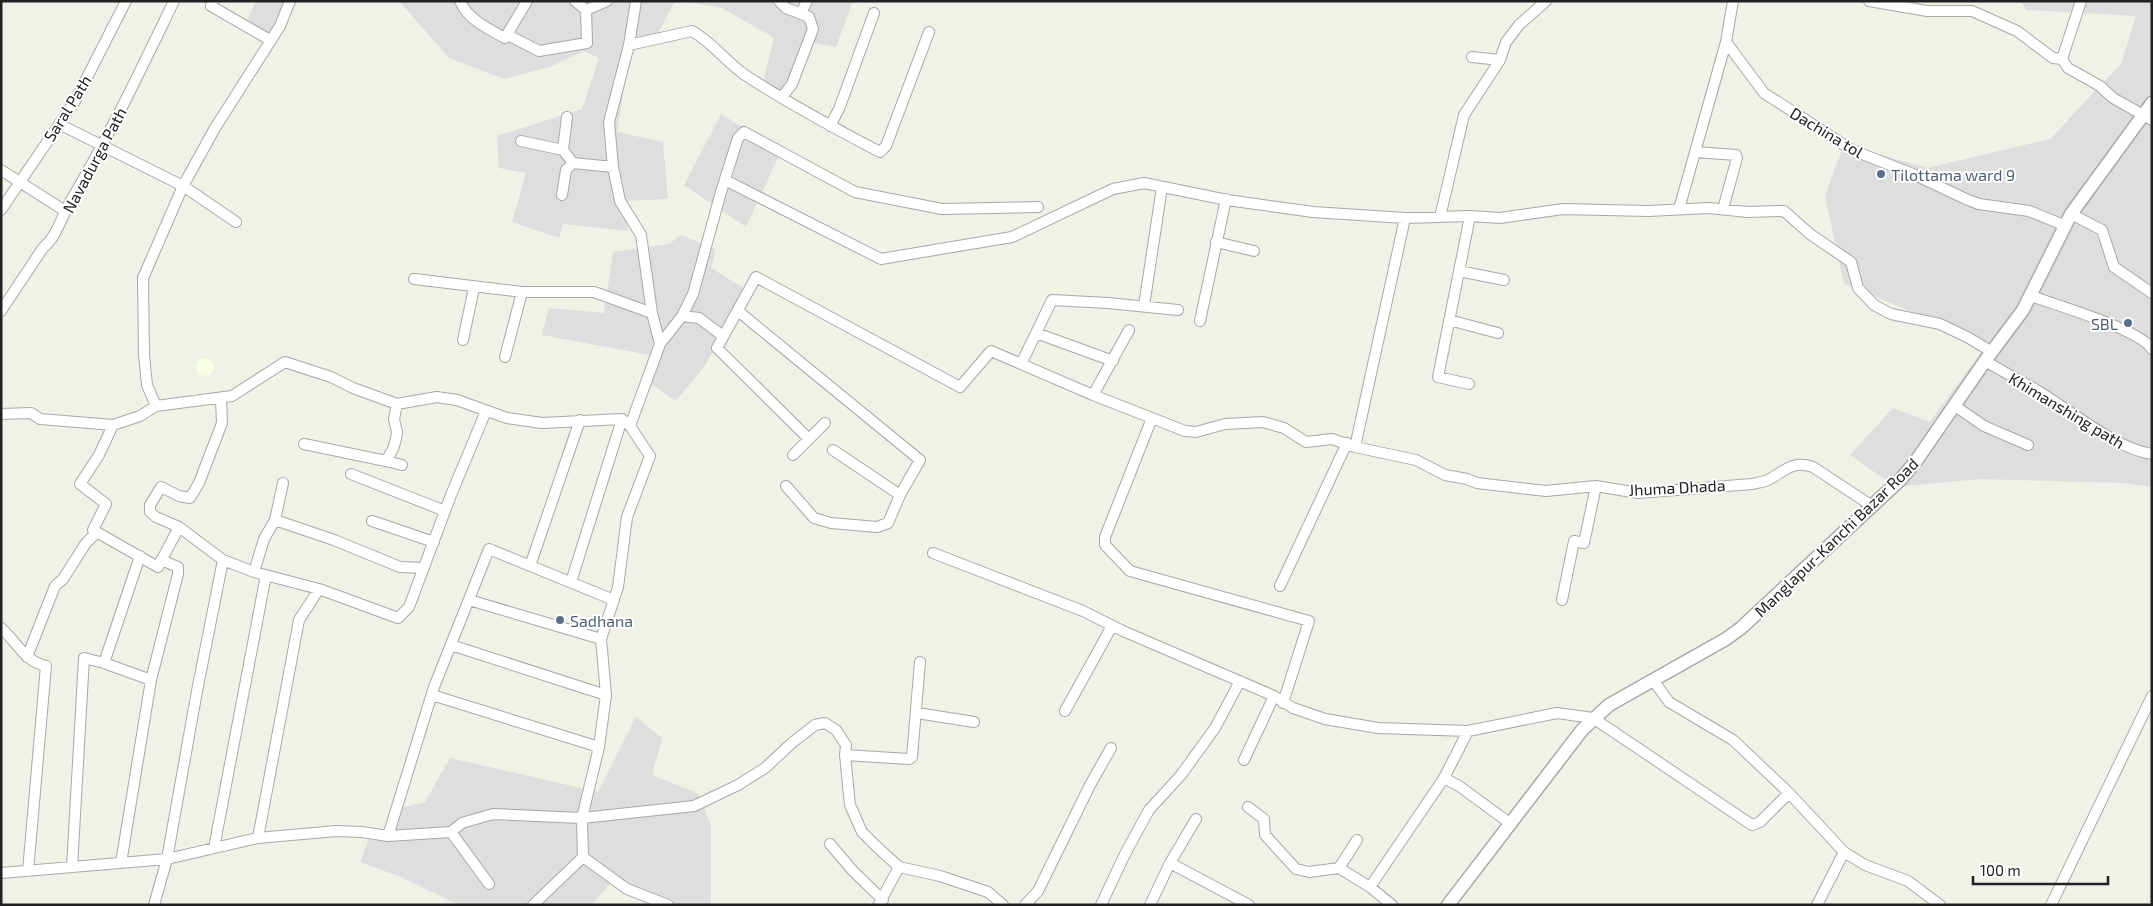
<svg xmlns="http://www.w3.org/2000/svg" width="2153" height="906" font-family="'Exo 2',sans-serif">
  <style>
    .residential { fill: #dfdede }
    .education { fill: #f7ffe4 }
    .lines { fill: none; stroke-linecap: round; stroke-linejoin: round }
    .minor-casing { stroke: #a8a8a8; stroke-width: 12 }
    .tertiary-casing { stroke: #a8a8a8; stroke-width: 15 }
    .minor { stroke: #fff; stroke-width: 10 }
    .tertiary { stroke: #fff; stroke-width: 12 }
    .service-dot { fill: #5c6f8a; stroke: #fff; stroke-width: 2 }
    .labels { text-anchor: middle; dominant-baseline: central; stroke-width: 4; stroke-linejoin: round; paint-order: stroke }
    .street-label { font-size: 16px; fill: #212121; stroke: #fff }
    .service-label { font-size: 16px; fill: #4e5e75; stroke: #fff; text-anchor: start }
  </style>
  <rect width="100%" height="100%" fill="#f1f1e8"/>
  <!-- residential -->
  <path class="residential" d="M256,1H293L272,46L242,31Z
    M399,1H675L653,42L632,38L617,132L663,142L668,199L624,201L628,231L563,224L559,238L512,222L526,173L499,168L497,136L582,109L599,58L584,51L550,67L504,79L449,58Z
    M683,1H853L836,47L812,43L790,95L762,86L774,38L722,8Z
    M2021,1H2152V487L2125,483L1980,479L1896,487L1850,455L1893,408L1930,422L1981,352L1930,319L1844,284L1825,196L1844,144L1927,168L2050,139L2121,64L2136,16L2026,10Z
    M721,114L781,151L746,227L684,185Z
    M681,235L716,249L711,268L747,290L704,367L676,401L644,379L650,355L542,335L549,308L604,313L613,252L669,244Z
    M636,717L662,738L652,775L699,794L711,826V905H656L614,880L591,905H459L401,877L360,862L372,832H389L393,810L425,802L450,758L598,792Z"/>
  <!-- education -->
  <path class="education" d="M196 367a9 9 0 1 1 18 0a9 9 0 1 1-18 0Z"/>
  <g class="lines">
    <!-- minor casing -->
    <g class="minor-casing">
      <path id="minor" d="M213,1L211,6L270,40
        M460,1C468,20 489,29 505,38L527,1
        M575,1L586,10L607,1
        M636,1L629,45L609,122L613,167L620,201L641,235L652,313L660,344
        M779,1L786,8L809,17L813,29L792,84L782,97
        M1869,1L1927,11H1972L2017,31L2053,58L2062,59L2068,68L2100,86L2113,98L2152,120
        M801,13L807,1
        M508,35L539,51L587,43L586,10
        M1726,42L1764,93L1852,150L1913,174L1968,200L1979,204L2029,211L2066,226
        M629,45L692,31C712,42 726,62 745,75C788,103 834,128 880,152L886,146L929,32
        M1472,57L1500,60
        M2062,59L2081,1
        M59,124L183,186L236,222
        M830,126L839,109L874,13
        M521,141L563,150L573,163L613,167
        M563,150L567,117
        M1696,152L1736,155L1737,158L1723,209
        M1,170L65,211
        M725,180L881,259L1012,237L1113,189L1144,183L1227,200L1313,212L1405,218L1470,216L1500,218L1563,209L1648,211L1709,208L1748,212L1784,211L1810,234L1851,262L1858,288L1874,305L1891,314L1940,324L1969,338L1992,352
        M562,195L566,170L573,163
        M1679,209L1726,42L1733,1
        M1,210L75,101L126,1
        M2071,214L2102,230L2114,267L2152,293
        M1440,217L1464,115L1500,60L1506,42L1519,25L1546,1
        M1216,242L1254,251
        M1459,271L1504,280
        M414,279L522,292H594L652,313
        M2031,296C2056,305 2139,329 2152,349
        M1144,306L1162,187
        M1,311L43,248C57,236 61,218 70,202C109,137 141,69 174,1
        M738,311L920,460L900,495L833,450
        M682,316L699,318L723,336
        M1449,320L1498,333
        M1200,321L1226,199
        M1036,333L1113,361
        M463,340L474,288
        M505,357L522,292
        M1985,361C2002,371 2021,381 2038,391C2070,410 2116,449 2152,454
        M1021,364L1052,300L1108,303L1178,310
        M1469,384L1438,377L1470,216
        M1093,395L1129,330
        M221,398L222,423L199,483L190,498L179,496L161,487L150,505V512L156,517L179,527L223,560L254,572L319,589L398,618L409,607L451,495L486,411
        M397,404L394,419L397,432L396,439L393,449L386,461L402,465
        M156,406L232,396L285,362L331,377L353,388L397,404L437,397L457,400L507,418L542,423L622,419L630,426
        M1955,406L1984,426L2028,445
        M1,414L31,413L40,419L113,425L140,416L156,406L147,385L144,355L143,278L183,186L215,128L280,26L290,1
        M1152,418L1105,537V545L1130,571L1309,621L1283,703
        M113,425L99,455L80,484L106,504L93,530L158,567L179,527
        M809,439L825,423
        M304,444L386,461
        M1355,447L1405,218
        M793,455L809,439L717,348L756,277L960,387L991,351L1093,395L1185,431L1196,432L1225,424L1263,422L1284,428L1306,442L1332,439L1355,447L1416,460L1445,475L1467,479L1477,483L1546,491L1596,486L1638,493L1651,492L1752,484C1757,483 1763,482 1768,480C1785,471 1792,460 1813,467L1872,506
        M351,474L445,511
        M283,483L275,520L334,540L400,567L424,568
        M786,486L814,518L831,523L877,527L888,523L900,495
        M372,521L434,542
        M933,553L1083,611L1123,631L1274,696L1293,708L1325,719L1378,728L1468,731L1557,713L1593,718L1752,825L1760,822L1789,793
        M530,566L580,420
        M254,572L264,539L275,520
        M571,582L622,419
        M1280,586L1347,443
        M469,600L601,639
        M1562,600L1574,541L1584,543L1596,486
        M1,628C16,641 25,662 46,666L28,871
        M451,645L606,695
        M27,657L55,586L63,579L86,543L97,532
        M104,663L140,556
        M1653,680L1669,702L1733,740L1789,793L1844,852L1865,865L1908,881L1940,905
        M432,695L599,747
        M1065,711L1112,626
        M917,713L974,722
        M1468,731L1444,778L1459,786L1511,824
        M845,755L909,759L912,757L920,662
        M1244,760L1274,696
        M1248,807L1264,819L1265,835L1296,869L1309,872L1339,868L1370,887L1392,905
        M451,832L489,884
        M388,836L434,687L489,549L614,600
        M258,838L299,620L319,589
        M830,844L853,871L883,900
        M214,848L266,575
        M583,857L627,889L668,905
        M121,863L151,680L178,574V567L161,560
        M1170,863L1249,905
        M72,867L84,658L104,663L151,680
        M1339,868L1357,840
        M1,873L167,859L258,838L336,831L362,832L388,836L451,832L462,823L493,814L582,818L599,747L606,695L601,639L618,587L627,517L650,456L630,426L660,344L682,316L693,294L721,192L738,138L744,132L855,192L942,209L1038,207
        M1370,887L1444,778
        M879,904L899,867
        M154,905L167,859L197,691L223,560
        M533,905L583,857L582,818L694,806L738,785L765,768L793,742L815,725L825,723L836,730L846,745L845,755L850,805L862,832L876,846L899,867L940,876L988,892L1003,905
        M1025,905L1038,891L1090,785L1111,748
        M1101,905L1125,854L1149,810L1181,775L1215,728L1240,681
        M1150,905L1170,863L1196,819
        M1817,905L1844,852
        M2051,905L2152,696"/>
    </g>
    <!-- tertiary casing -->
    <g class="tertiary-casing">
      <path id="tertiary" d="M1448,905L1582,730L1609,705L1726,639L1741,628L1901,479L1916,461L1985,361L2023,310L2071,214L2152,103"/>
    </g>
    <!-- minor -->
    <use href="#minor" class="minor"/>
    <!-- tertiary -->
    <use href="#tertiary" class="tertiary"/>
  </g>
  <!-- markers -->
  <g class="service-dot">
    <circle cx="1881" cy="174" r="5"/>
    <circle cx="2128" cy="323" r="5"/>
    <circle cx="560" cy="620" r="5"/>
  </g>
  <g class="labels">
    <!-- street labels -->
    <g class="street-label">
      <text transform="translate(67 108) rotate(-58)">Saral Path</text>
      <text transform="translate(1827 132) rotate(31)">Dachina tol</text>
      <text transform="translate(94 160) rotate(-62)">Navadurga Path</text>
      <text transform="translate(2067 410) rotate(31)">Khimanshing path</text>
      <text transform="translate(1677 487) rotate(-3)">Jhuma Dhada</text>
      <text transform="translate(1836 537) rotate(-44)">Manglapur-Kanchi Bazar Road</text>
    </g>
    <!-- service labels -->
    <g class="service-label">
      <text x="1891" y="174">Tilottama ward 9</text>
      <text x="2118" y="323" text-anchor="end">SBL</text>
      <text x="570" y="620">Sadhana</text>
    </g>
  </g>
  <!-- border -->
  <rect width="2153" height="906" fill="none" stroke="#212121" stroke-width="5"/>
  <!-- scale -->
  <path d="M1973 876v8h135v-8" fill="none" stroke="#212121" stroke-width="2.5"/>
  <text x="1980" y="876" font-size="15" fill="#212121" stroke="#ffffff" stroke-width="4" paint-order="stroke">100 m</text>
</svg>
